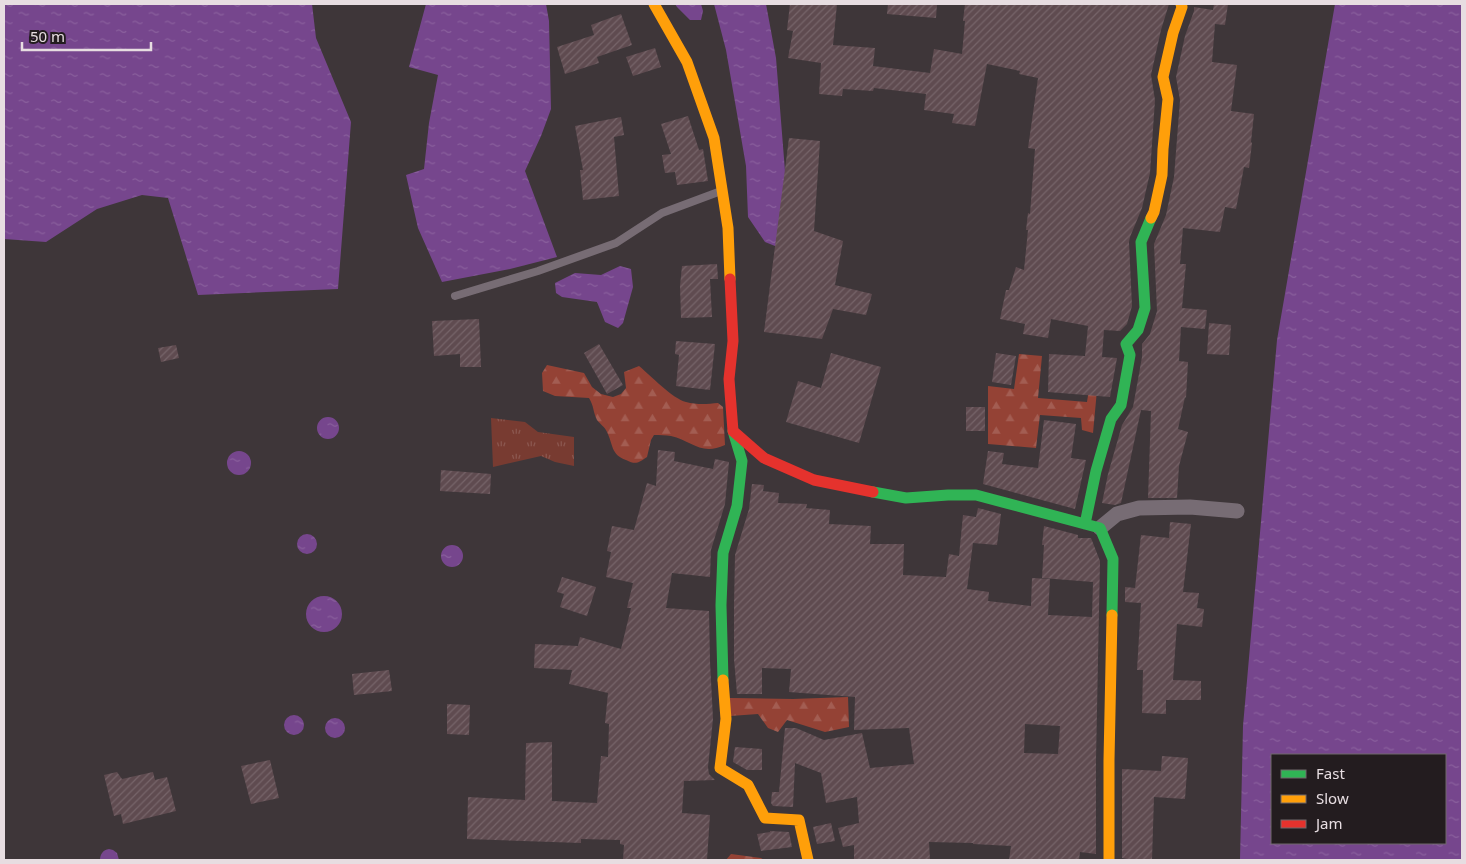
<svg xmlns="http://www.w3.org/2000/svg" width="1466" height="864" font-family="'Noto Sans',sans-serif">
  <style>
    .grass { fill: url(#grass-tufts) }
    .forest { fill: url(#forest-firs) }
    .water { fill: url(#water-ripples); fill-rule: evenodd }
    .building { fill: url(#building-hatch); fill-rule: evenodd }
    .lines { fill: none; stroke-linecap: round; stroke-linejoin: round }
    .lane { stroke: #776c74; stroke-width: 8 }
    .street { stroke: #776c74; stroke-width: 15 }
    .fast { stroke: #30b455; stroke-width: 11 }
    .slow { stroke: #ff9f0a; stroke-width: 11 }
    .jam { stroke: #e5322d; stroke-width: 11 }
  </style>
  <defs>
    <pattern id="grass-tufts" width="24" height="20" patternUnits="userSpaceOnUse" patternTransform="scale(1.25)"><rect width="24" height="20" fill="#783b31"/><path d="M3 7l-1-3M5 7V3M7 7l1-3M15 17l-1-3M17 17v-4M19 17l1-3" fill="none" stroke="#8b574f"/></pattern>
    <pattern id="forest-firs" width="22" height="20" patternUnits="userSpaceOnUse" patternTransform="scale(1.25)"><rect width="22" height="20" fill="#944235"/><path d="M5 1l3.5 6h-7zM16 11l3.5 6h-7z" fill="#a35d52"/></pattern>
    <pattern id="water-ripples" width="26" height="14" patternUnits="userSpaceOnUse" patternTransform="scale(1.25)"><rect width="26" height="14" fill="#76468d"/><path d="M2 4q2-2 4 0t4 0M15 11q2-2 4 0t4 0" fill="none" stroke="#8a609d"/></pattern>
    <pattern id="building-hatch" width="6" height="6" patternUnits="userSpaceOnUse" patternTransform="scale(1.25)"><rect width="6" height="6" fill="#5f4b50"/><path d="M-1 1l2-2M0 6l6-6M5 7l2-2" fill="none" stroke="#766469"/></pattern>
  </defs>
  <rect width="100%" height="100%" fill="#3e3639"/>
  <!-- grass -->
  <path class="grass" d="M491,418L525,422L538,432L574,437V466L555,462L541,456L493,467Z"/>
  <!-- forest -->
  <path class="forest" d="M1019,354L1042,356L1038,398L1087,402L1089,389L1097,390L1093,433L1082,430L1081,418L1040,415L1036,448L988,444V386L1014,389Z
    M547,365L584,373L592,387L601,394L613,397L621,394L626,388L624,372L639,366C650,375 673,399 686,402C697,405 708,404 718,403L723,407L725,445C701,456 692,441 671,436C666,435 660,435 654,435L651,440L647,457C638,463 636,465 626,460C611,455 613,444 607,432C605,427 600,424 597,420C593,412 594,406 589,398L555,396L543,391L542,373Z
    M848,697L849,727L825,732L787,720L778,732L768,728L758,714L730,716V698L793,699Z
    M731,854L761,858L764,860H726Z"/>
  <!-- water -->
  <path class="water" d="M4,4H312L316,38L351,122L338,289L198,295L168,198L142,195L97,209L46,242L4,239Z
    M426,4H546L549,21L551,109L541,136L525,171L557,257L510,269L442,282L418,228L406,175L424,169L429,123L438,75L409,67Z
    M675,4H701L703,11L701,20H690L677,7Z
    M714,4H766L776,58L790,234L780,248L765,242L748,217L746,166L726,50Z
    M1335,4H1462V860H1240L1243,726L1277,340ZM1272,755H1445V843H1272Z
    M620,266L631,269L633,287L623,323L618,328L605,322L597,302L562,297L556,293L555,283L575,273L601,275Z
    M317 428a11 11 0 1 1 22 0a11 11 0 1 1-22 0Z
    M227 463a12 12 0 1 1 24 0a12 12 0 1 1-24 0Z
    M297 544a10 10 0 1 1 20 0a10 10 0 1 1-20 0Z
    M441 556a11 11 0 1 1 22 0a11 11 0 1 1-22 0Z
    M306 614a18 18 0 1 1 36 0a18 18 0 1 1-36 0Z
    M284 725a10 10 0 1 1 20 0a10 10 0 1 1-20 0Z
    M325 728a10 10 0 1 1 20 0a10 10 0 1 1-20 0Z
    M109,849L113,850L117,853L119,860H100C100,854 103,850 109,849Z"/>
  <!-- building -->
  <path class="building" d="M790,4H837L833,45L875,48L873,66L930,73L934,49L962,54L965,21H963L965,4H1169L1161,30L1151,75L1155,100L1150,173L1142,208L1130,237L1129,242L1132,306L1127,324L1120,331L1104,330L1102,357L1117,358L1110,397L1048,392L1049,354L1085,356L1088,326L1051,319L1048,338L1023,334L1025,324L1000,319L1006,290H1009L1016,267L1024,270L1028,230H1026L1028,213L1030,214L1035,149L1028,148L1038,78L1019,74L1020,71L987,64L975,126L952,123L954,114L924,110L926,94L874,88L873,91L843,89L842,96L819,94L821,63L788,58L793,31L787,30Z
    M888,4H937L936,18L887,14Z
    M1214,4H1228L1225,25L1215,24L1212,62L1237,65L1231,111L1254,114L1251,142L1252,143L1249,168L1244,167L1236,209L1225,207L1220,232L1183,228L1180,264H1186L1182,308L1207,310L1205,329L1181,327L1179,361L1188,362L1186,398L1185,397L1178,429L1188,432L1179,466L1177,498H1148L1151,411L1141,410L1121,503L1115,505L1102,503L1108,474L1122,425L1133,407L1142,357V344L1150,334L1157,311L1154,244L1166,215L1174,177L1180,100L1176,77L1185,36L1194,11V7L1213,10Z
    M621,14L632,45L597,57L599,63L565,74L557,47L594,35L591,25Z
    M655,48L661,67L633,76L626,57Z
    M688,116L699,150L703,149L708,181L677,185L675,172L665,173L662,155L671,154L661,124Z
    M621,117L624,135L614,137L619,196L583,200L580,170H583L575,126Z
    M789,138L820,141L814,231L843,241L835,285L872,294L866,315L833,309L822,339L764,332Z
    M717,264L718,279H710L712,317L681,318L680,286L682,266Z
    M479,319L481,367H460V354L434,356L432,321Z
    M1209,323L1231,325L1229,355L1207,354Z
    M676,341L715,344L710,390L676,386L679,355L675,354Z
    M599,344L623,385L607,394L584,353Z
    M176,345L179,358L161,362L158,348Z
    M831,353L881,367L859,443L786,422L798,381L821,388Z
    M996,353L1016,356L1011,385L992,382Z
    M966,407H985V431H966Z
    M1044,420L1076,424L1071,458L1086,460L1075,509L983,484L988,451L1004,453L1002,464L1038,468Z
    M658,450L675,452L674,461L713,469L715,459L729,462L725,504L711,550L710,577L672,573L666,608L709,611L710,661L713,719L708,767L709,774L715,780L684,781L682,813L710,815L707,860H623L624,845L620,844V840L581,839V843L467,839L468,797L525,800L526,743L552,742V801L597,803L601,756L608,757L609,724L605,723L608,693L569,684L572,670L534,668L535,644L578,646L580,637L621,649L631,608H627L633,583L606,577L611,552L607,551L612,526L634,530L647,483L656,486Z
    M441,470L491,474L490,494L440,491Z
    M752,484L764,485L763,491L779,493L778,503L807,504L806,508L830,510L829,524L871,526L870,544H904L903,575L946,577L949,554L959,556L963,515L976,517L978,508L1001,514L997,545L973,543L967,589L989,592L988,601L1031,606L1032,578L1050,579L1048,615L1092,617L1093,582L1042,578L1044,545H1042L1044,526L1078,535V538H1091L1100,561L1096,760V854L1080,852L1079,860H1009L1011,846L973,844V843L929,842L930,860H854V845L843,847L838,828L859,823L857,797L826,803L821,773L795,763L793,807L773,806L771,803L772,792H779L785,728H796L824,740L862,733L870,768L914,764L909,728L854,730L855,697L789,692L791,669L762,668V694H737L734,659V605L735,555L749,509ZM1025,724L1060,726L1058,754L1024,753Z
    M1170,522L1191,524L1183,592L1199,593L1197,608L1204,609L1202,627L1177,624L1173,680L1201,681V700H1166V714L1142,713L1143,670H1137L1141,603L1125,602V587L1135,588L1141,535L1169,538Z
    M562,577L596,587L587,616L560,607L564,594L557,592Z
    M389,670L392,691L354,695L352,674Z
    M447,704L470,705L469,735L447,734Z
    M735,747L762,749V770H747L733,762Z
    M1162,756L1188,758L1185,799L1154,797L1152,860H1127V859L1122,858V769L1161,771Z
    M270,760L279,798L251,804L241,766Z
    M117,772L122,779L153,772L155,780L167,777L176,811L123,824L121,814L114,816L104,775Z
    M831,823L835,841L817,844L813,827Z
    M770,831L789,832L792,847L761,851L757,834L770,832Z"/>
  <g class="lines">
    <!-- lane -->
    <path class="lane" d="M455,296L538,271L616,243L662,213L721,191"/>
    <!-- street -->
    <path class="street" d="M1100,528L1117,514L1139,508L1190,507L1237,511"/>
    <!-- fast -->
    <path class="fast" d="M873,492L906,498L948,495H976L1100,528L1113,559L1112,615
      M1085,524L1096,471L1111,419L1121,405L1130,355L1126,344L1138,330L1145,308L1141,242L1151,218
      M723,680L721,605L723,553L737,506L742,461L733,431"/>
    <!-- slow -->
    <path class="slow" d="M654,4L687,62L714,138L728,228L730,279
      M1151,218L1154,212L1162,175L1163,149L1168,99L1163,77L1173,33L1182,7L1181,4
      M723,680L726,719L720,768L748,785L765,818L799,820L808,860
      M1109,860V760L1112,615"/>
    <!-- jam -->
    <path class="jam" d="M730,279L733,341L729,379L733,431L764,458L814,480L873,492"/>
  </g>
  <!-- border -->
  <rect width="1466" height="864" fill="none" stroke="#e7dde1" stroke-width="10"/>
  <!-- legend -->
  <rect x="1271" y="754" width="175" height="90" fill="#231c1f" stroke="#71696d"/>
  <rect x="1281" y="770" width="25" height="8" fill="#30b455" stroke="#71696d"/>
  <text x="1316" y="779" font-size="15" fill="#e7dde1">Fast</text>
  <rect x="1281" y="795" width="25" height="8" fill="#ff9f0a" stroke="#71696d"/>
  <text x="1316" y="804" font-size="15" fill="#e7dde1">Slow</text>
  <rect x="1281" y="820" width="25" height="8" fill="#e5322d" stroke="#71696d"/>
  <text x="1316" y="829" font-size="15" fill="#e7dde1">Jam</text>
  <!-- scale -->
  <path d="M22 42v8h129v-8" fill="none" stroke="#e7dde1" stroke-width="2.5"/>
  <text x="30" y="42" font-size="15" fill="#e7dde1" stroke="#231c1f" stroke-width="4" paint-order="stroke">50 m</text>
</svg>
